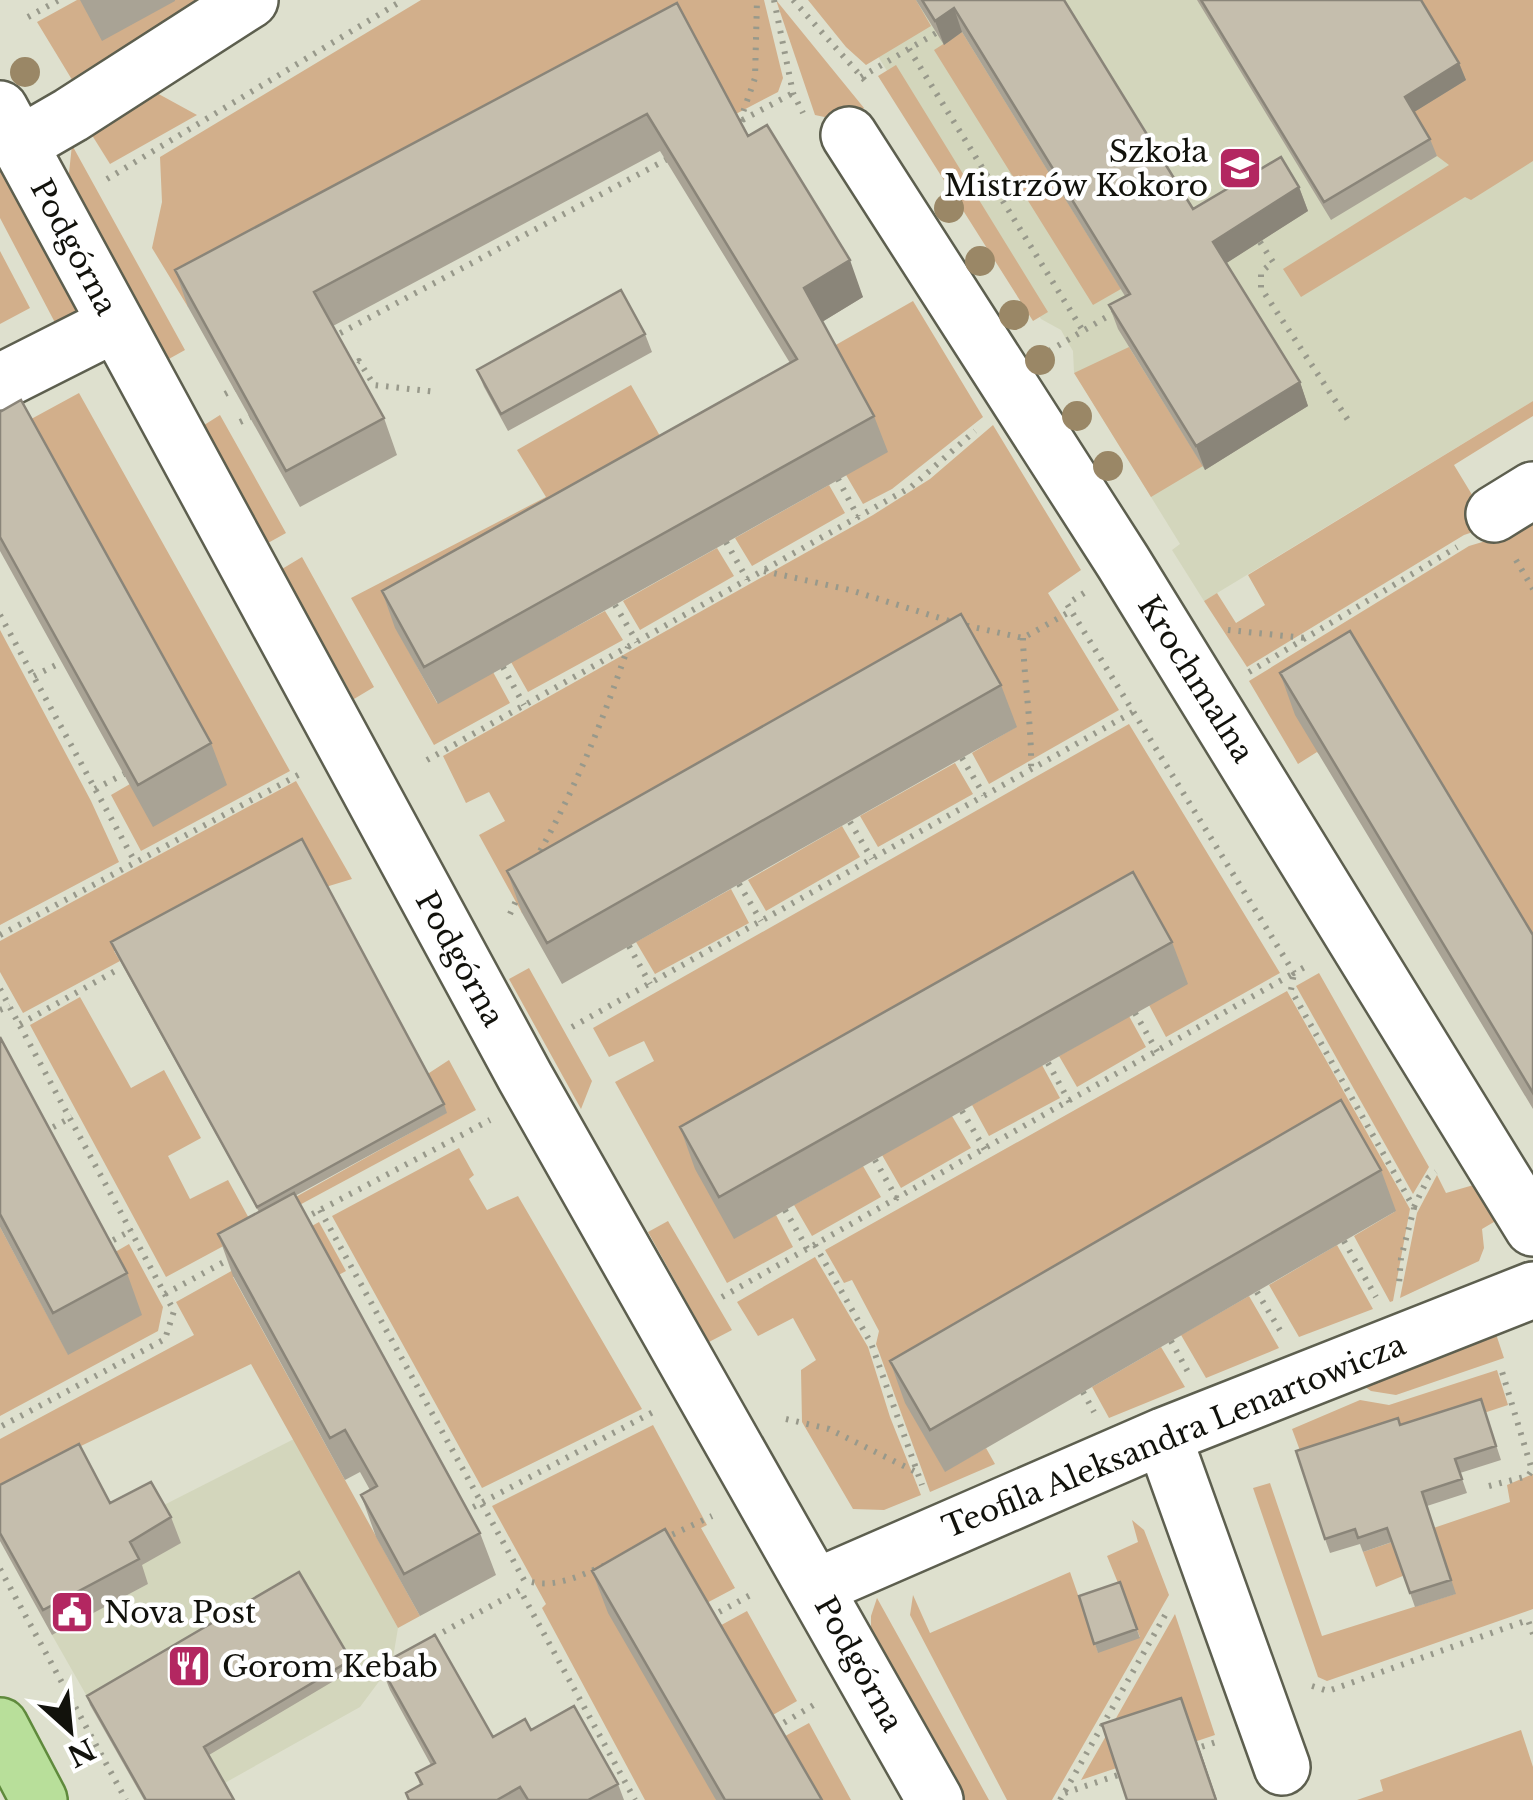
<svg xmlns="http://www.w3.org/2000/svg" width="1533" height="1800" font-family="'Libre Baskerville',serif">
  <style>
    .built { fill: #d3d6bc }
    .green { fill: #d2af8b }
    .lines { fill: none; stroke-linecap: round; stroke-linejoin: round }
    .minor-casing { stroke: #5d5f4f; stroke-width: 60 }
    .major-casing { stroke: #5f8a3c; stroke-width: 60 }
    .path { stroke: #98998b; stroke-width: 6; stroke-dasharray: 2.5 8; stroke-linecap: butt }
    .minor { stroke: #fff; stroke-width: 55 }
    .major { stroke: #b8df9a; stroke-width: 55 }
    .tree { fill: #9a8766 }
    .wall { fill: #a9a395 }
    .shaded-wall { fill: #8a8579 }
    .building { fill: #c5bead; stroke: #8a8579; stroke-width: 2.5 }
    .labels { text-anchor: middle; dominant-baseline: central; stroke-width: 9; stroke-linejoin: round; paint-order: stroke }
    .poi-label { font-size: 30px; fill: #12120c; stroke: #fff; text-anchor: start }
    .street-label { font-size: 30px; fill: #12120c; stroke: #fff }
  </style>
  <rect width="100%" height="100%" fill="#dee0ce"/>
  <!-- built -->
  <path class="built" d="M843,0H1533V401L1204,601L1172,550L1180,544L1074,372L1073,351L1067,341L1061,330L1041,319Z
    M294,1439L398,1628L392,1664L360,1707L223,1784L194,1800H146L52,1635L148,1584L139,1567L160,1507Z"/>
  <!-- green -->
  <path class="green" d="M77,0H205L74,83L37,22Z
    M421,0H764L783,78L778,92L732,116L690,40L188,307L152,248L162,202L160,157Z
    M776,0L864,108L848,122L815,115Z
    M808,0H916L931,26L866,65L846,47Z
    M1417,0H1533V161L1471,200L1465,197L1301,297L1283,269L1449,165L1437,156L1411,114Z
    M962,32L1121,289L1093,305L934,50Z
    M896,65L1048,312L1033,321L878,76Z
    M144,86L197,115L110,164L85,124Z
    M72,145L185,350L167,360L68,182Z
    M0,164L86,322L61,334L0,218Z
    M0,251L30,308L0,324Z
    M913,301L983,417L892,489L863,504L846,475L396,628L437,703L493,672L510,703L434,745L351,598L546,497L517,450L631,385L664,443Z
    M1129,347L1203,466L1151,497L1074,373Z
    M79,393L290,771L141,851L111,795L130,784L0,436Z
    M1533,401V416L1454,465L1491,526L1464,535L1247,667L1204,601L1217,593L1236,623L1265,605L1248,575Z
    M220,415L286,533L268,543L201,427Z
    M993,425L1081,570L1048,593L1119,710L989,784L972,753L1016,727L522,913L479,835L505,821L489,792L466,803L443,756L873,515L930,479Z
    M829,485L845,513L752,566L735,538Z
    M1533,515V951L1317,752L1298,764L1249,681L1469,546L1499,537Z
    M717,548L734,576L640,630L623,601Z
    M302,557L374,687L354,699L282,569Z
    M605,611L623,640L528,692L511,662Z
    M0,630L91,801L119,862L0,925Z
    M1129,724L1280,973L1166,1037L1149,1005L734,1238L776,1215L793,1247L727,1283L615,1082L654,1061L644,1041L609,1057L593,1028Z
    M955,763L973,794L878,847L860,816Z
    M296,781L352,879L114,951L120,961L23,1013L0,972V941Z
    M842,826L860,857L766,911L748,880Z
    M731,889L749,923L655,974L636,942Z
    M529,968L592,1081L581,1109L509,979Z
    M1319,973L1429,1167L1413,1194L1296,986Z
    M1287,991L1410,1209L1393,1301L1390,1302L1354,1236L1396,1211L906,1403L945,1471L986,1448L995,1464L930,1492L876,1344L879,1331L852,1280L844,1283L825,1250Z
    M80,997L131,1088L164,1070L201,1138L168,1156L190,1199L228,1180L251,1222L446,1113L426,1075L449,1060L476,1110L166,1277L30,1025Z
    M1129,1016L1146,1047L1077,1087L1059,1056Z
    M1042,1065L1060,1098L989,1136L972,1105Z
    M952,1116L971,1148L901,1188L882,1155Z
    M459,1148L474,1175L469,1179L487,1210L518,1196L642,1409L482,1488L332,1216Z
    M863,1166L881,1197L812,1236L794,1205Z
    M1437,1175L1446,1193L1477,1184L1499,1219L1482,1229L1484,1248L1479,1261L1400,1298L1417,1213Z
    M668,1221L732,1330L709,1342L648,1232Z
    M319,1222L346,1271L333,1278L233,1277L420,1616L398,1628L251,1364L0,1485V1439L194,1335L176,1302Z
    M0,1227L68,1354L110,1255L129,1244L163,1307L158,1331L0,1416Z
    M1337,1245L1373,1309L1299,1337L1269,1285Z
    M815,1257L868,1347L890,1417L921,1495L884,1510L853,1509L802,1422L801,1370L816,1360L793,1318L758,1336L737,1302Z
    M1249,1296L1279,1348L1206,1378L1181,1335Z
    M1495,1331L1504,1358L1396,1395L1371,1391L1361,1384Z
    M1161,1347L1185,1387L1109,1418L1092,1387Z
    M1497,1370L1508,1405L1405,1439L1305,1464L1292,1429L1360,1400L1389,1405Z
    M653,1425L707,1525L701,1528L735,1588L701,1606L716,1800H645L542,1608L546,1604L492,1506Z
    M1533,1474V1609L1327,1681L1318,1677L1253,1488L1270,1483L1322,1636L1455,1594L1444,1559L1376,1587L1363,1552L1510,1502L1507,1485Z
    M1132,1520L1144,1530L1169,1595L1052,1800H1007L910,1615L913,1595L930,1633L1070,1572L1098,1652L1140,1637L1107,1556L1138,1542Z
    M877,1598L989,1800H963L871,1635V1616Z
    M747,1611L797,1701L766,1719L714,1629Z
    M1175,1614L1215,1735L1081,1780Z
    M809,1723L851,1800H813L778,1740Z
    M1521,1730L1533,1767V1800H1357L1383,1791L1380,1780Z"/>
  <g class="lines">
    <!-- minor casing -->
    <g class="minor-casing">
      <path id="minor" d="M0,109L525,1077L935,1800
        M849,135L1123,562L1533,1228
        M19,145L71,115L250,0
        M0,382L115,324
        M1494,514L1533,490
        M1163,1436L1282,1767
        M816,1587L1163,1436L1533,1290"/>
    </g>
    <!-- major casing -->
    <g class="major-casing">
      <path id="major" d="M0,1726L39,1800"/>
    </g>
    <!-- path -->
    <path class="path" d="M774,0L793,93L803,113
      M793,0L869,85
      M28,17L59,0
      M909,49L1083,331
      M861,77L936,33
      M740,121L755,78L757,0
      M733,125L793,93
      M107,179L403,0
      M1260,242L1273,262L1261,272V288L1348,420
      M331,338L673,156
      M1049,351L1115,312
      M348,366L359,361L374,385L437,392
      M225,394L240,386
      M240,422L257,414
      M838,479L858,517
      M726,542L747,579
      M1516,560L1533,589
      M764,571L850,590L959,624L1023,638L1071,611
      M1084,593L1067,604L1294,973L1310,964
      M615,605L637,642
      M0,615L135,862
      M1228,630L1305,638
      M1023,638C1024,682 1032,726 1031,769
      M503,667L524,705
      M1249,672L1457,547
      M34,676L62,662
      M962,758L984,795
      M427,760L911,487L975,431
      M95,789L124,774
      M850,822L872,859
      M535,860C574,792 603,721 628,647
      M739,884L761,921
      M510,914L519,894
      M0,935L300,774
      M629,946L650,984
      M0,989L174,1311L165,1339L0,1427
      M0,1010L10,1006
      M1135,1013L1158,1053
      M20,1024L117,970
      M572,1027L1133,712
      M1048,1063L1070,1103
      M962,1111L985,1150
      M44,1132L72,1117
      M875,1160L897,1199
      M1414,1207L1428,1178L1436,1172
      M320,1210L524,1580C554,1590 578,1576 606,1565
      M785,1210L808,1250
      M303,1219L490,1120
      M1344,1241L1376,1297
      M104,1245L132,1230
      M815,1245L871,1343L922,1485
      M1257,1292L1281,1332
      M165,1294L235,1256
      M722,1297L1294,973L1291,990L1414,1208L1401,1258L1399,1284
      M1171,1341L1188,1372
      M1083,1392L1094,1412
      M786,1419L829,1429L916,1472
      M1489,1486L1528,1476L1532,1470L1500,1365
      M464,1512L653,1412
      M663,1539L712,1516
      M0,1569L126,1800
      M710,1617L756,1592
      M434,1637L520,1590L635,1800
      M1312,1686L1328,1691L1528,1620L1533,1634
      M775,1728L817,1703
      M1192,1750L1219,1741
      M1065,1793L1124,1773
      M1060,1800L1168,1610"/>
    <!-- minor -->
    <use href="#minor" class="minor"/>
    <!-- major -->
    <use href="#major" class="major"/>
  </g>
  <!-- trees -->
  <g class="tree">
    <circle cx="25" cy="72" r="15"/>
    <circle cx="949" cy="208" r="15"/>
    <circle cx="980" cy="261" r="15"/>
    <circle cx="1014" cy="315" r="15"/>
    <circle cx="1040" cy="360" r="15"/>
    <circle cx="1077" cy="416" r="15"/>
    <circle cx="1108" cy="466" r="15"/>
  </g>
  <!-- wall -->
  <path class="wall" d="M80,0H175V1L102,41Z
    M916,0H1064L1193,209L1299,187L1308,211L1226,263L1300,382L1308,406L1205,470L1118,329L1109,305L1125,296L962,32L944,45Z
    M1197,0H1421L1459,63L1466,80L1414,112L1430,139L1437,156L1331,220Z
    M677,3L748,136L863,297L822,322L874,416L888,452L438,704L395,628L382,591L790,363L660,151L333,326L384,418L397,455L300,507L188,307L175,270Z
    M645,334L652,352L508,431L484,387L477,370Z
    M0,412L211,743L227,785L153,827L0,551Z
    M1280,673L1533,935V1109L1295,715Z
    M1001,685L1017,727L562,984L522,913L507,871Z
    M111,942L444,1104L447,1113L295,1196L480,1533L496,1575L420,1616L376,1537L361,1495L370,1490L360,1472L345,1480L233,1276L218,1234L259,1212L114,950Z
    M1172,942L1188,984L734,1239L695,1169L680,1127Z
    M0,1037L127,1273L142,1315L68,1355L0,1227Z
    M1381,1170L1396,1211L945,1472L905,1403L890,1361Z
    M1481,1399L1501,1460L1460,1473L1467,1493L1427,1506L1456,1594L1415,1607L1392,1542L1363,1552L1360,1544L1330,1553L1325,1539L1400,1425Z
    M0,1485L110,1503L171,1517L181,1543L142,1565L148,1584L52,1635L0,1541Z
    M592,1571L822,1800H716L608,1613Z
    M1120,1582L1140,1638L1098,1653L1079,1596Z
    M351,1660L354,1669L209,1755L234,1800H144L90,1705L87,1696Z
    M380,1665L493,1737L531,1730L618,1784L624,1800H408L406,1793L420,1785L416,1773L431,1765L390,1690Z"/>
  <!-- shaded-wall -->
  <path class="shaded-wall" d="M954,8L962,32L944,45L935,21Z
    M1459,63L1466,80L1411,114L1405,97Z
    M1299,187L1308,211L1222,266L1213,242Z
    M850,260L863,297L817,325L804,288Z
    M1300,382L1308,406L1205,470L1196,446Z
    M1181,1698L1201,1753L1217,1800H1216Z"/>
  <!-- building -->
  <path class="building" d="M922,0H1064L1193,209L1281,157L1299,187L1213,242L1300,382L1196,446L1109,305L1130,294L954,8L935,21Z
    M1201,0H1421L1459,63L1405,97L1430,139L1324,202Z
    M677,3L748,136L767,125L850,260L804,288L874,416L424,667L382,591L797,359L647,114L314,292L384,418L286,471L175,270Z
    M621,290L645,334L501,414L477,370Z
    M21,400L211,743L138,785L0,537V412Z
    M961,614L1001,685L547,943L507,871Z
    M1350,631L1533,935V1093L1280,673Z
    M302,839L444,1104L257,1207L111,942Z
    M1133,872L1172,942L719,1197L680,1127Z
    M0,1037L127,1273L53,1313L0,1214Z
    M1341,1100L1381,1170L930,1430L890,1361Z
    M294,1193L480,1533L404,1574L361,1495L377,1486L345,1430L330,1438L218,1234Z
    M1481,1399L1496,1446L1455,1459L1462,1479L1422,1492L1451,1580L1410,1593L1387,1528L1358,1538L1355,1529L1325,1539L1296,1451L1398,1418L1400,1425Z
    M79,1444L110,1503L151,1482L171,1517L130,1542L139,1559L43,1610L0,1533V1485Z
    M665,1529L822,1800H725L592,1571Z
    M299,1572L351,1660L204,1747L234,1800H146L87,1696Z
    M1120,1582L1137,1629L1094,1644L1079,1596Z
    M435,1635L493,1737L525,1719L531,1730L574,1706L618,1784L588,1800H528L520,1787L497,1800H409L406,1793L422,1784L416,1773L435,1763L380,1665Z
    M1181,1698L1216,1800H1127L1102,1724Z"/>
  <!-- icons -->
  <defs>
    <g id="school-square" transform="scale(2.25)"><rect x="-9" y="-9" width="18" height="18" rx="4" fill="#b32761" stroke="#fff"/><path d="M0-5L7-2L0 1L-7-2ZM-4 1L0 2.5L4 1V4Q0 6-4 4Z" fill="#fff"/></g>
    <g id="civic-square" transform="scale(2.25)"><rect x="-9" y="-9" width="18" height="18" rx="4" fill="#b32761" stroke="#fff"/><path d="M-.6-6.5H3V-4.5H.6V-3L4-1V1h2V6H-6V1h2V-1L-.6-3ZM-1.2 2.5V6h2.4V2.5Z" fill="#fff"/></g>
    <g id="restaurant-square" transform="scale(2.25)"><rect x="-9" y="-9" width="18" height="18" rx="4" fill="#b32761" stroke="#fff"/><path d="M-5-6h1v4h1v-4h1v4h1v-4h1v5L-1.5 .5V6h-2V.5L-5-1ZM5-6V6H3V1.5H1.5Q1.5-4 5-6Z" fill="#fff"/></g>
  </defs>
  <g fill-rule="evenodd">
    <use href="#school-square" x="1240" y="168"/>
    <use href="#civic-square" x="72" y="1612"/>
    <use href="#restaurant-square" x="189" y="1666"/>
  </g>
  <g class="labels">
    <!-- poi labels -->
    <g class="poi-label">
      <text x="1208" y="151" text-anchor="end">Szkoła<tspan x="1208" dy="34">Mistrzów Kokoro</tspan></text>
      <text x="104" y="1612">Nova Post</text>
      <text x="222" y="1666">Gorom Kebab</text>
    </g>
    <!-- street labels -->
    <g class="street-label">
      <text transform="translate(74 247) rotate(62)">Podgórna</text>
      <text transform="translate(1196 679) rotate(58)">Krochmalna</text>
      <text transform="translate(460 959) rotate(61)">Podgórna</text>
      <text transform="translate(1174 1436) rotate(-22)">Teofila Aleksandra Lenartowicza</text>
      <text transform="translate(859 1664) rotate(61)">Podgórna</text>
    </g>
  </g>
  <!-- north arrow -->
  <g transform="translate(70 1730) rotate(153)" stroke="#ffffff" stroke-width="8" paint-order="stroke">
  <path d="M0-8L18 38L0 25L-18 38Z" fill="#12120c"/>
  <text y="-15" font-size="28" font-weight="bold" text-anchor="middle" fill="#12120c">N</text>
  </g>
</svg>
